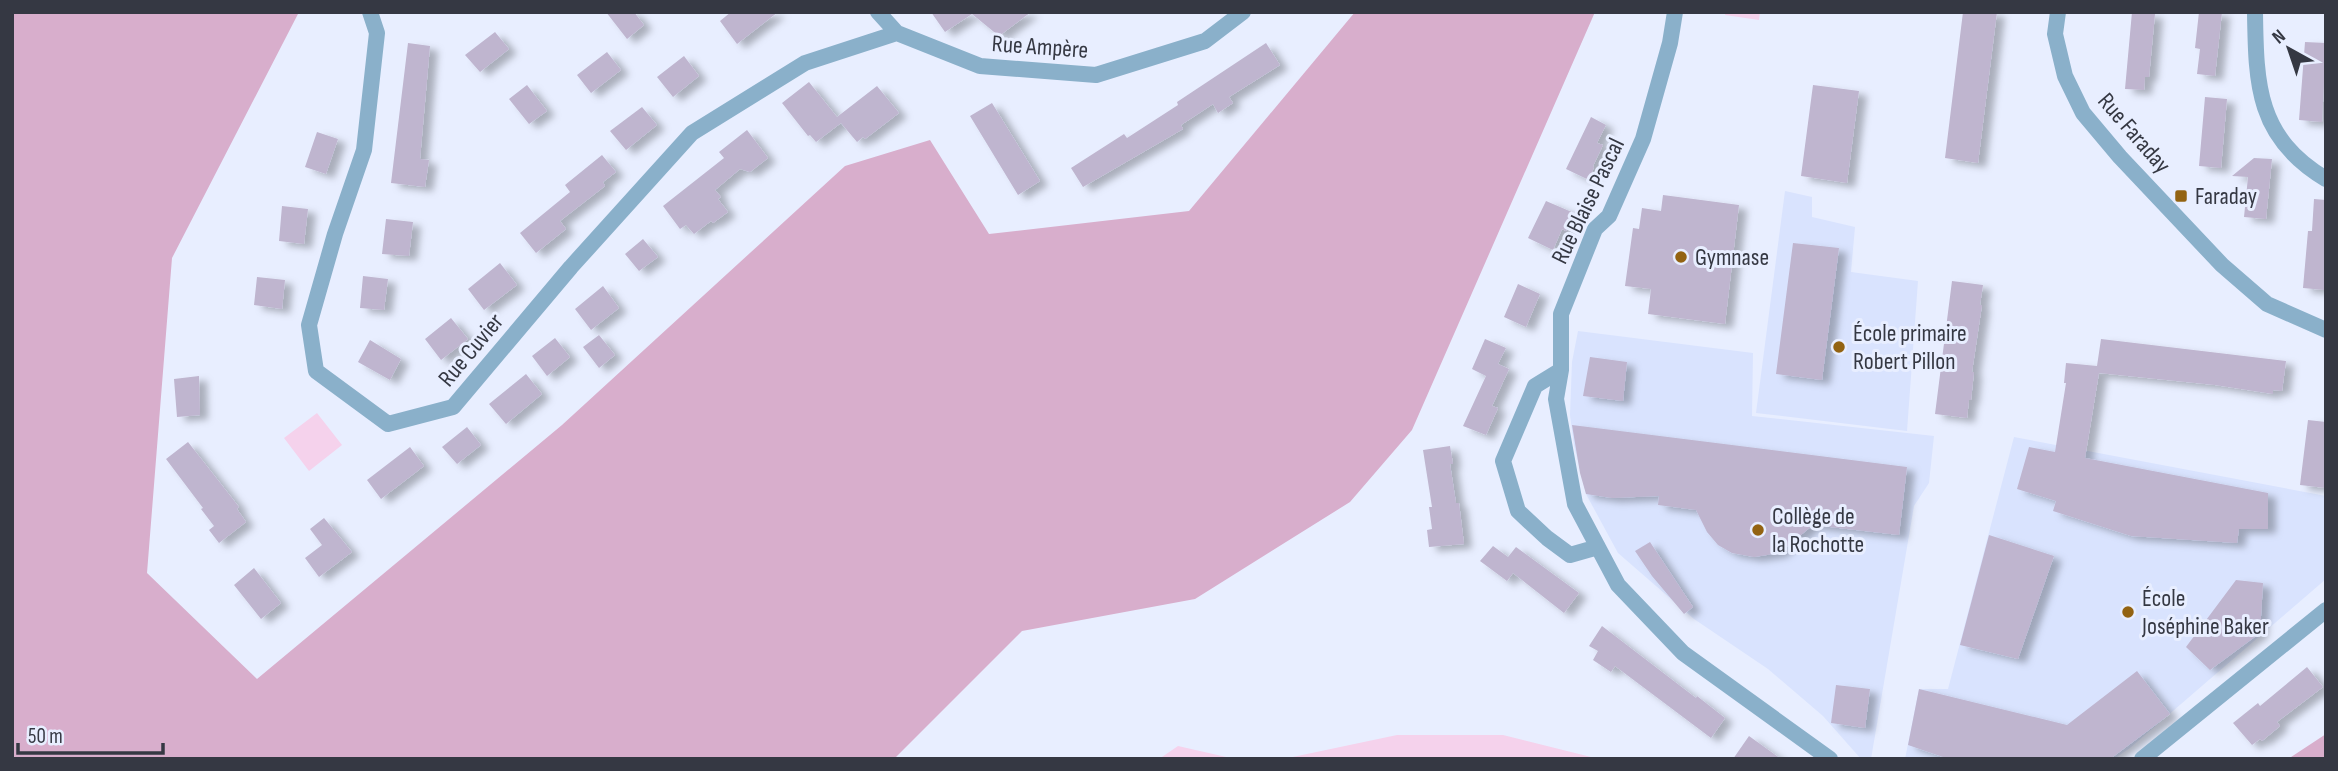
<svg xmlns="http://www.w3.org/2000/svg" width="2338" height="771" font-family="'Sofia Sans Condensed',sans-serif">
  <style>
    .built { fill: #d9e3fe }
    .green { fill: #f5d2ec }
    .forest { fill: #d8aecc }
    .building { fill: #bfb5cf; filter: url(#shadow) }
    .lines { fill: none; stroke-linecap: round; stroke-linejoin: round }
    .minor { stroke: #8ab0ca; stroke-width: 16 }
    .poi-dot { fill: #936312; stroke: #e8eeff; stroke-width: 2.5 }
    .labels { text-anchor: middle; dominant-baseline: central; stroke-width: 6; stroke-linejoin: round; paint-order: stroke }
    .street-label { font-size: 24px; fill: #353843; stroke: #e8eeff }
    .poi-label { font-size: 24px; fill: #353843; stroke: #e8eeff; text-anchor: start }
  </style>
  <defs>
    <filter id="shadow"><feDropShadow dx="8" dy="4.5" stdDeviation="3.5" flood-color="#0004"/></filter>
  </defs>
  <rect width="100%" height="100%" fill="#e8eeff"/>
  <!-- built -->
  <path class="built" d="M1785,191L1812,197V217L1855,227L1851,272L1918,281L1907,431L1756,413Z
    M1578,331L1753,353L1752,416L1934,436L1929,483L1914,506L1871,759H1861L1823,716L1768,669L1694,619L1618,553L1586,494L1574,445L1570,415L1572,362Z
    M2014,437L2326,496V579L2130,748L2114,759H1905L1919,689H1948Z"/>
  <!-- green -->
  <path class="green" d="M1726,12H1760L1759,20L1725,15Z
    M317,413L342,445L309,471L284,438Z
    M1397,735H1503L1599,759H1269L1288,758Z
    M1178,746L1235,759H1159Z"/>
  <!-- forest -->
  <path class="forest" d="M12,12H299L172,258L147,573L257,679L562,425L845,166L930,140L989,234L1189,211L1355,12H1595L1412,430L1350,502L1195,599L1022,631L894,759H12Z
    M2326,734V759H2288Z"/>
  <!-- building -->
  <path class="building" d="M606,12H634L644,25L627,39Z
    M731,12H778L737,44L720,21Z
    M931,12H1031L999,36L972,14L945,32Z
    M1963,12H1997L1978,163L1945,158Z
    M2132,12L2155,14L2149,77H2145L2144,90L2125,89Z
    M2199,12H2222L2215,76L2197,74L2200,49L2195,48Z
    M495,32L509,49L480,72L465,55Z
    M2305,42L2326,43L2322,122L2299,120Z
    M408,43L430,46L420,159L429,160L425,187L391,183Z
    M1266,43L1280,65L1229,97L1233,103L1218,113L1213,104L1181,125L1183,129L1083,187L1071,168L1124,134L1127,138L1178,105L1177,102Z
    M607,52L621,70L591,93L577,75Z
    M684,56L699,76L673,97L657,77Z
    M809,82L837,117L877,86L899,113L865,139L863,137L857,142L841,123L816,142L810,135L808,136L782,103Z
    M527,85L547,111L529,124L509,99Z
    M1813,85L1859,91L1847,183L1801,176Z
    M2205,97L2227,99L2221,168L2199,166Z
    M992,103L1040,181L1018,195L970,116Z
    M642,107L657,125L626,150L610,131Z
    M1591,117L1606,125L1597,143L1603,145L1593,166L1594,167L1589,180L1566,169Z
    M747,130L768,158L750,172L740,169L715,190L721,197L718,199L728,212L713,223L711,221L694,234L686,225L680,229L663,206L724,158L719,152Z
    M317,132L338,139L326,174L305,167Z
    M602,155L616,172L603,182L605,186L560,221L566,229L536,253L520,233L570,192L565,185Z
    M2254,158L2272,159L2266,219L2244,217L2248,177L2232,176Z
    M1663,195L1739,205L1725,324L1648,314L1651,289L1625,286L1633,228L1639,229L1642,208L1661,211Z
    M2314,199L2326,200L2325,290L2303,288L2308,231H2312Z
    M1546,201L1574,213L1566,231L1562,229L1553,250L1528,238Z
    M282,206L308,209L304,244L279,241Z
    M386,219L413,222L409,256L382,254Z
    M643,239L658,257L639,271L625,254Z
    M1793,243L1839,248L1822,380L1776,374Z
    M500,263L517,285L484,310L468,289Z
    M363,276L388,279L384,310L360,308Z
    M257,277L285,280L282,309L254,305Z
    M1952,281L1983,285L1980,305H1982L1972,372H1974L1971,400H1969L1967,418L1935,414Z
    M1518,284L1540,294L1526,327L1504,317Z
    M603,286L619,308L591,330L575,309Z
    M451,318L468,339L441,360L425,339Z
    M599,335L615,355L599,368L583,347Z
    M555,338L570,357L547,376L532,356Z
    M1485,339L1506,348L1498,364L1509,369L1492,406L1498,408L1486,435L1463,426L1486,376L1472,369Z
    M2101,339L2286,361L2282,391L2273,390V394L2215,385L2099,373L2085,458L2268,493V529H2239L2237,543L2131,536L2053,511L2056,501L2017,489L2029,447L2055,452L2066,383H2064L2066,363L2097,366Z
    M370,340L401,359L390,380L358,362Z
    M1590,357L1627,362L1623,401L1583,396Z
    M526,374L542,394L506,424L489,404Z
    M199,376L200,415L177,417L174,379Z
    M2308,420L2326,422V488L2300,485Z
    M1572,425L1907,467L1899,535L1813,525L1779,553L1754,557L1732,553L1718,545L1707,532L1696,510L1658,505L1659,496L1612,498L1586,494L1580,473Z
    M467,427L481,445L457,464L442,447Z
    M188,442L239,507L237,509L246,522L219,543L209,530L214,526L201,509L203,508L166,459Z
    M1450,446L1453,464H1450L1456,503H1459L1464,544L1429,547L1427,530L1432,529L1429,507H1432L1423,450Z
    M410,447L424,466L381,499L367,480Z
    M324,518L352,552L319,577L305,558L322,545L310,529Z
    M1989,535L2054,556L2018,659L1960,645Z
    M1650,542L1693,607L1684,614L1652,576L1635,551Z
    M1493,546L1508,557L1516,547L1579,593L1564,613L1513,573L1507,581L1480,561Z
    M254,568L281,603L261,619L234,585Z
    M2236,580L2263,583L2260,633L2210,670L2186,647Z
    M1602,626L1696,698L1697,696L1725,718L1711,738L1615,666L1611,672L1593,660L1598,651L1589,646Z
    M2307,667L2323,687L2277,722L2280,726L2262,741L2260,739L2252,745L2233,723L2258,703L2260,706Z
    M2137,671L2170,714L2110,759H1949L1908,745L1919,689L2067,725Z
    M1836,685L1870,689L1865,728L1831,723Z
    M1749,736L1781,759H1733Z"/>
  <g class="lines">
    <!-- minor -->
    <path class="minor" d="M370,12L377,33L364,150L335,234L309,325L316,371L388,424L453,407L571,267L692,133L805,63L897,33
      M878,12L897,33L980,66L1096,75L1205,41L1243,12
      M1675,12L1670,43L1643,139L1609,216L1595,229L1561,314V370L1556,399L1575,504L1618,585L1683,653L1830,759
      M2058,12L2055,34L2065,76L2083,113L2120,157L2222,265L2267,304L2326,330
      M2255,12C2256,85 2257,138 2326,179
      M1561,370L1535,386L1503,461L1518,511L1547,538L1570,555L1598,547
      M2142,759L2326,610"/>
  </g>
  <!-- markers -->
  <g class="poi-dot">
    <rect x="2174" y="189" width="14" height="14" rx="3.5"/>
    <circle cx="1681" cy="257" r="7"/>
    <circle cx="1839" cy="347" r="7"/>
    <circle cx="1758" cy="530" r="7"/>
    <circle cx="2128" cy="612" r="7"/>
  </g>
  <g class="labels">
    <!-- street labels -->
    <g class="street-label">
      <text transform="translate(1040 47) rotate(4)">Rue Ampère</text>
      <text transform="translate(2134 133) rotate(49)">Rue Faraday</text>
      <text transform="translate(1588 201) rotate(-64)">Rue Blaise Pascal</text>
      <text transform="translate(471 350) rotate(-50)">Rue Cuvier</text>
    </g>
    <!-- poi labels -->
    <g class="poi-label">
      <text x="2195" y="196">Faraday</text>
      <text x="1695" y="257">Gymnase</text>
      <text x="1853" y="333">École primaire<tspan x="1853" dy="28">Robert Pillon</tspan></text>
      <text x="1772" y="516">Collège de<tspan x="1772" dy="28">la Rochotte</tspan></text>
      <text x="2142" y="598">École<tspan x="2142" dy="28">Joséphine Baker</tspan></text>
    </g>
  </g>
  <!-- border -->
  <rect width="2338" height="771" fill="none" stroke="#353843" stroke-width="28"/>
  <!-- north arrow -->
  <g transform="translate(2289 49) rotate(320)" stroke="#e8eeff" stroke-width="5" paint-order="stroke">
  <path d="M0-5L12 26L0 18L-12 26Z" fill="#353843"/>
  <text y="-10" font-size="19" font-weight="bold" text-anchor="middle" fill="#353843">N</text>
  </g>
  <!-- scale -->
  <path d="M18 743v10h145v-10" fill="none" stroke="#353843" stroke-width="3.5"/>
  <text x="28" y="743" font-size="21" fill="#353843" stroke="#e8eeff" stroke-width="5" paint-order="stroke">50 m</text>
</svg>
